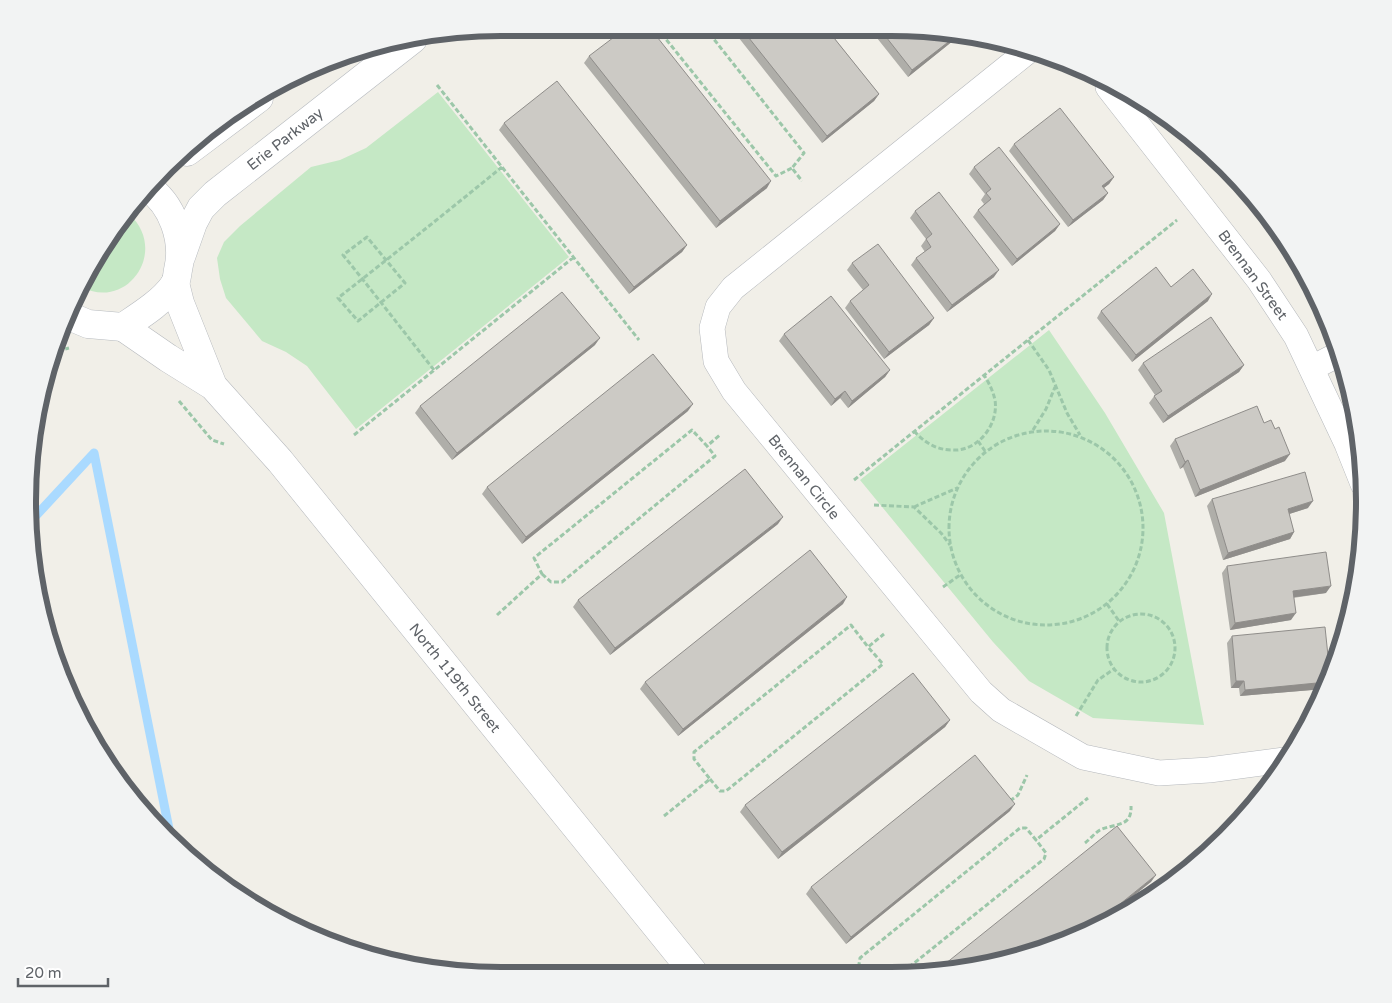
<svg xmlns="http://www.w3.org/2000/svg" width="1392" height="1003" font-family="'Varela Round',sans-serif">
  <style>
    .green { fill: #c5e8c5 }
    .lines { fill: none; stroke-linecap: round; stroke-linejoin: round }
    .stream { stroke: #aadaff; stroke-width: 9 }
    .minor-casing { stroke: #b5b8bc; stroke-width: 26 }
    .tertiary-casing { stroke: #b5b8bc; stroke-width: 29 }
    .secondary-casing { stroke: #b6babf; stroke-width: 29 }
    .path { stroke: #9cc7a9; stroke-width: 3; stroke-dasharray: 5 2.5; stroke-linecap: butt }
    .minor { stroke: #fff; stroke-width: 25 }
    .tertiary { stroke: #fff; stroke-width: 28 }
    .secondary { stroke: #fff; stroke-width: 28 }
    .wall { fill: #afaea9 }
    .shaded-wall { fill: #8f8d8a }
    .building { fill: #cccac5; stroke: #8f8d8a }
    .labels { text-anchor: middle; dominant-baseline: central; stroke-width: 5; stroke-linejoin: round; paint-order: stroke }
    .street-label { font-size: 15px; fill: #5f6368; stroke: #fff }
    .rim { fill: none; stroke: #5f6368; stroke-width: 6 }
  </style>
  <rect width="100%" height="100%" fill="#f1efe8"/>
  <!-- green -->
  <path class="green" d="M438,92L569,257L356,429L307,366L286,352L262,341L226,298L220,279L217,258L224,242L240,226L311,167L340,160L366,148Z
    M129,214C170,251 126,313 80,286Z
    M1049,330L1105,413L1164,513L1204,725L1093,718L1029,681L993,642L860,480Z"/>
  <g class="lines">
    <!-- stream -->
    <path class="stream" d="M94,453L171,839
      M32,520L94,453"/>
    <!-- minor casing -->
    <g class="minor-casing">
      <path id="minor" d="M1028,51L733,288L718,307L712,328L716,361L734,391L981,692L1001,710L1083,757L1159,773L1209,770L1285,760
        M1108,87L1259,280L1296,336L1347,444L1363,484
        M1312,368L1339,354"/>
    </g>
    <!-- tertiary casing -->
    <g class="tertiary-casing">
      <path id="tertiary" d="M175,283L180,303L213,386
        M123,327L168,358L213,386L280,461L694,973"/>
    </g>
    <!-- secondary casing -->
    <g class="secondary-casing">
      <path id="secondary" d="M187,152L259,98
        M181,257L193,223L201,208L215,194L413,39
        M69,316L88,324L123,327C141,315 162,302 174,285C177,281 177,275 178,270C185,241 173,204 147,187"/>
    </g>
    <!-- path -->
    <path class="path" d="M657,28L776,176L792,168
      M705,28L804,153L792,168L802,181
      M437,85L639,340
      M1028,340L1049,370L1067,413L1080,435
      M58,351L69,348
      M434,370C404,332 374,293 343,255L367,237L405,283L358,321L338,298C393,255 448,211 502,167
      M179,401L212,440L224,444
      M1033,430L1046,409L1055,387
      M949 528a97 97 0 1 1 194 0a97 97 0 1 1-194 0Z
      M914,431C924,442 936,450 952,450C977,452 999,425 995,400C993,391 989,383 984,375
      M354,435L574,257
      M978,441L985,451
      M854,480L1177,220
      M874,505L914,507L941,533L950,545
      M914,507L957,488
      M542,574L551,582H562L715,456L707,446
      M943,587L960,575
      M1107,604L1119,621
      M1107 648a34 34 0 1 1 68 0a34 34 0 1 1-68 0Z
      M497,615L542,574L534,558L692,430L707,446L721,434
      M1076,716L1098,680L1114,669
      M710,779L720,791H726L883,664L868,647
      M1010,801L1018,795L1027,775
      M664,816L710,779L694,759V752L851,625L868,647L884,634
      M1085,843C1090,839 1095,833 1100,830C1114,823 1132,828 1131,806
      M866,972L859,964L860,958L1020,828H1026L1036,840L1088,798
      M903,972L1044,859L1046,853L1036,840"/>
    <!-- minor -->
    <use href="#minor" class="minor"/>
    <!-- tertiary -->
    <use href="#tertiary" class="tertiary"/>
    <!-- secondary -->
    <use href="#secondary" class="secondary"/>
  </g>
  <!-- wall -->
  <path class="wall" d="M731,28H826L879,94L874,101L822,143Z
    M869,28H891L959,36L908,77Z
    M589,56L767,188L716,228L584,63Z
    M504,123L687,245L682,252L629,294L499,130Z
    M1014,144L1114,177L1109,184L1104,188L1108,193L1103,200L1068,227L1009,151Z
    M974,167L1060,224L1055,231L1012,266L973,217L978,210L984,204L981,200L985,194L969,174Z
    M915,211L994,277L947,312L911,265L916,258L925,252L921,246L926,239L910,218Z
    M852,263L934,318L929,325L884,359L845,308L850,301L863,290L847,270Z
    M1171,287L1208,301L1132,362L1097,318L1101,311Z
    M784,334L890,370L885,377L848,408L840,398L831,406L779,341Z
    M595,345L452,460L415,413L420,406Z
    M1143,363L1244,365L1239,372L1163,423L1149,403L1155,395L1138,370Z
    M688,411L522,544L482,494L487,487Z
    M1264,423L1285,461L1195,497L1183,467L1180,469L1170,446L1175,439Z
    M1212,499L1308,508L1289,514L1294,532L1290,539L1223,560L1207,506Z
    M778,524L610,655L573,607L578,600Z
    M1227,566L1326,593L1293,598L1291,620L1230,630L1222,573Z
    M843,604L678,736L640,689L645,682Z
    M1232,636L1330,675L1324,689L1240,696L1239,688H1231L1227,643Z
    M950,720L945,727L778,859L740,812L745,805Z
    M1010,811L846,944L806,894L811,887Z"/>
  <!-- shaded-wall -->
  <path class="shaded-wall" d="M956,36H959L908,77L912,70Z
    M879,94L874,101L822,143L827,136Z
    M1114,177L1109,184L1097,193L1102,186Z
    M771,181L767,188L716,228L720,221Z
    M1108,193L1103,200L1068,227L1073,220Z
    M1060,224L1055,231L1012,266L1017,259Z
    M687,245L682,252L629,294L634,287Z
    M999,270L994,277L947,312L952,305Z
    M1212,294L1208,301L1132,362L1136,355Z
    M934,318L929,325L884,359L889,352Z
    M600,338L595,345L452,460L457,453Z
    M1244,365L1239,372L1163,423L1168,416Z
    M890,370L885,377L848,408L852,401Z
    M845,391L840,398L831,406L835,399Z
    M693,404L688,411L522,544L526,537Z
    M1290,454L1285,461L1195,497L1200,490Z
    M1188,460L1183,467L1180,469L1185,462Z
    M1313,501L1308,508L1283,516L1288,509Z
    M783,517L778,524L610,655L615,648Z
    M1294,532L1290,539L1223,560L1228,553Z
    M1331,586L1326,593L1288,598L1293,591Z
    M847,597L843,604L678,736L683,729Z
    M1296,613L1291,620L1230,630L1235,623Z
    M1236,681H1244L1239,688H1231Z
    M1327,682L1324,689L1240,696L1245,690Z
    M950,720L945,727L778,859L782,852Z
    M1015,804L1010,811L846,944L851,937Z
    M1156,875L1151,882L1097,925L1084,933Z"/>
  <!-- building -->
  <path class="building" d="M626,28H650L771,181L720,221L589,56Z
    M741,28H826L879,94L827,136Z
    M879,28H891L956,36L912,70Z
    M557,81L687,245L634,287L504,123Z
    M1060,108L1114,177L1102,186L1108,193L1073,220L1014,144Z
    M999,147L1060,224L1017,259L978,210L991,199L986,193L991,189L974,167Z
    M939,192L999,270L952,305L916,258L931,247L926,239L932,234L915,211Z
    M878,244L934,318L889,352L850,301L869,285L852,263Z
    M1156,267L1171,287L1193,269L1212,294L1136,355L1101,311Z
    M562,292L600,338L457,453L420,406Z
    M831,296L890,370L852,401L845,391L835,399L784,334Z
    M1211,317L1244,365L1168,416L1154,396L1162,391L1143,363Z
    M653,354L693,404L526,537L487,487Z
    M1257,406L1264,423L1271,420L1275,429L1279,427L1290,454L1200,490L1188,460L1185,462L1175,439Z
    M745,469L783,517L615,648L578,600Z
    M1305,472L1313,501L1288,509L1294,532L1228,553L1212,499Z
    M810,550L847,597L683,729L645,682Z
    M1326,552L1331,586L1293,591L1296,613L1235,623L1227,566Z
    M1325,627L1330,675L1327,682L1245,690L1244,681H1236L1232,636Z
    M913,673L950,720L782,852L745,805Z
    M975,755L1015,804L851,937L811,887Z
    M1117,826L1156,875L1084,933L1072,939L953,971L935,972Z"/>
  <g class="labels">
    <!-- street labels -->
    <g class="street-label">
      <text transform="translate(285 139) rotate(-38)">Erie Parkway</text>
      <text transform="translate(1253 275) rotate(54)">Brennan Street</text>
      <text transform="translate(804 477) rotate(51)">Brennan Circle</text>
      <text transform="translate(455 678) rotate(51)">North 119th Street</text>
    </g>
  </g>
  <!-- crop -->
  <path d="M0 0H1392V1003H0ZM501 36H891A465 465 0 0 1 1356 501V502A465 465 0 0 1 891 967H501A465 465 0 0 1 36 502V501A465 465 0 0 1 501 36Z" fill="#f2f3f3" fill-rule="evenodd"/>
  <path class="rim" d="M501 36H891A465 465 0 0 1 1356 501V502A465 465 0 0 1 891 967H501A465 465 0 0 1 36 502V501A465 465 0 0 1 501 36Z"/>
  <!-- scale -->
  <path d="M18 978v8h90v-8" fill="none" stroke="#5f6368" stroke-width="2.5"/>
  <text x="25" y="978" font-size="15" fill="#5f6368" stroke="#ffffff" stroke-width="4" paint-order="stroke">20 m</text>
</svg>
